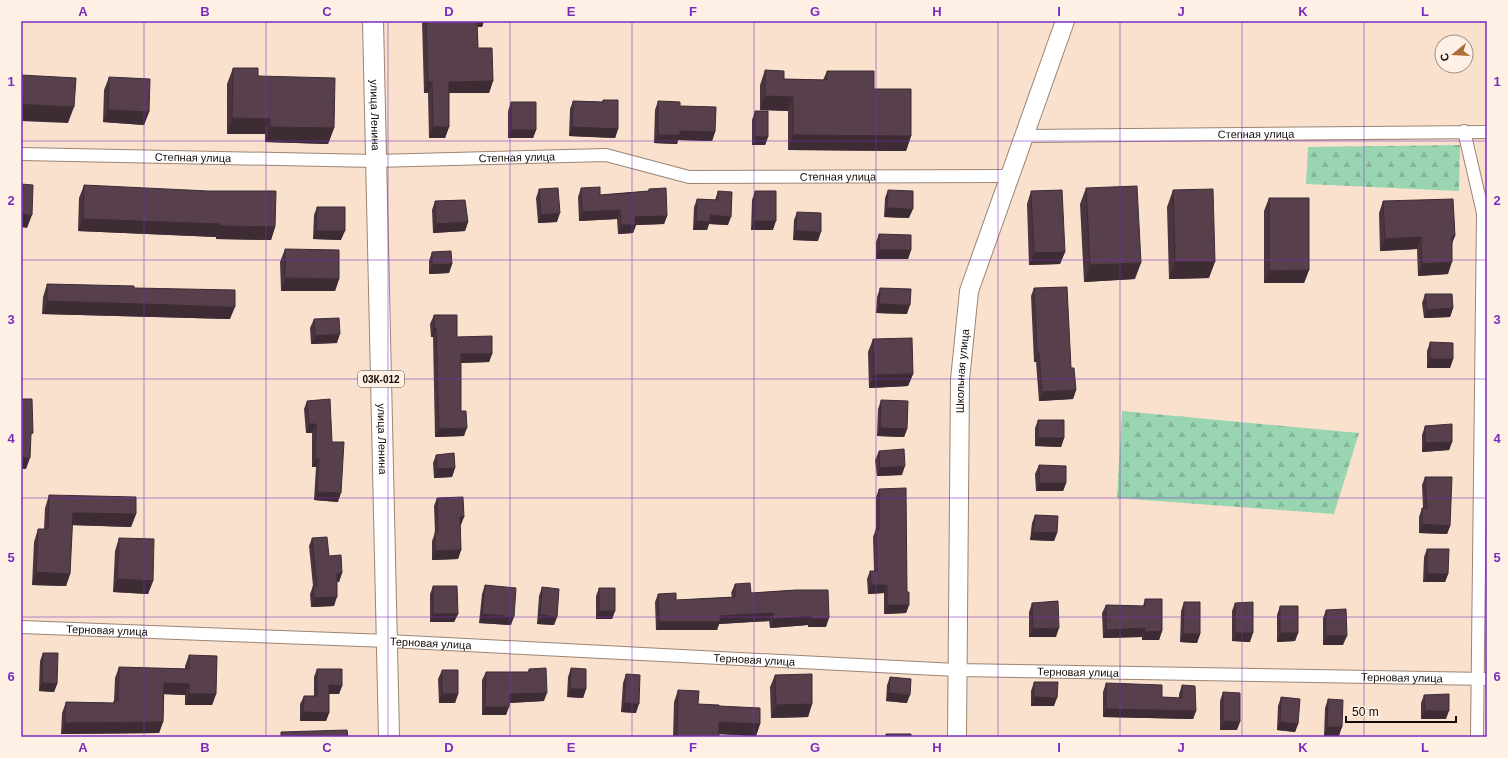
<svg xmlns="http://www.w3.org/2000/svg" width="1508" height="758" font-family="Helvetica,sans-serif">
  <style>
    .forest { fill: url(#forest-firs) }
    .lines { fill: none; stroke-linecap: round; stroke-linejoin: round }
    .street-casing { stroke: #9b8573; stroke-width: 14 }
    .secondary-casing { stroke: #9b8573; stroke-width: 20 }
    .primary-casing { stroke: #9b8573; stroke-width: 22 }
    .street { stroke: #fff; stroke-width: 12 }
    .secondary { stroke: #fff; stroke-width: 18 }
    .primary { stroke: #fff; stroke-width: 20 }
    .wall { fill: #4b3640 }
    .shaded-wall { fill: #3d2c34 }
    .building { fill: #573f4b; stroke: #3d2c34 }
    .grid { fill: none; stroke: #7b2cbf; stroke-width: 1; stroke-opacity: 0.55 }
    .labels { text-anchor: middle; dominant-baseline: central; stroke-width: 4; stroke-linejoin: round; paint-order: stroke }
    .shield { fill: #fff0e5; stroke: #5a5048; stroke-width: 1 }
    .shield-label { font-size: 10px; font-weight: bold; fill: #130b05 }
    .street-label { font-size: 11px; fill: #130b05; stroke: #fff0e5 }
    .neatline { fill: none; stroke: #7b2cbf; stroke-width: 1.5 }
    .grid-label { font-size: 13px; text-anchor: middle; font-weight: bold; fill: #7b2cbf }
  </style>
  <defs>
    <pattern id="forest-firs" width="22" height="20" patternUnits="userSpaceOnUse"><rect width="22" height="20" fill="#99d5b1"/><path d="M5 1l3.5 6h-7zM16 11l3.5 6h-7z" fill="#83b697"/></pattern>
  </defs>
  <rect width="100%" height="100%" fill="#f9e1ce"/>
  <!-- forest -->
  <path class="forest" d="M1460,145L1459,191L1306,184L1308,147Z
    M1122,411L1359,433L1334,514L1117,498Z"/>
  <g class="lines">
    <!-- street casing -->
    <g class="street-casing">
      <g id="street">
        <path d="M1464,131L1483,213L1477,737"/>
        <path id="s1" d="M1024,136L1487,132"/>
        <path id="s2" d="M21,154L375,161L606,155L689,177L1010,176"/>
        <path id="s3" d="M21,627L388,641L956,670L1487,679"/>
      </g>
    </g>
    <!-- secondary casing -->
    <g class="secondary-casing">
      <g id="secondary">
        <path id="s4" d="M957,737L960,380L969,291L1065,21"/>
      </g>
    </g>
    <!-- primary casing -->
    <g class="primary-casing">
      <g id="primary">
        <path id="s5" d="M373,21L389,737"/>
      </g>
    </g>
    <!-- street -->
    <use href="#street" class="street"/>
    <!-- secondary -->
    <use href="#secondary" class="secondary"/>
    <!-- primary -->
    <use href="#primary" class="primary"/>
  </g>
  <!-- wall -->
  <path class="wall" d="M422,21H484L482,27H477L478,48L493,81L489,93H449V127L445,138H429L428,93H424Z
    M233,68L258,76L334,128L328,144L265,142V134H227V84Z
    M765,70L784,79L823,80L827,71L874,89L911,136L906,151L788,150V111L760,110V85Z
    M109,77L149,112L144,125L103,122L104,90Z
    M603,100L618,129L615,138L569,136L570,109L573,101L602,102Z
    M658,101L680,106L715,132L712,141L678,140L677,144L654,143L655,110Z
    M511,102L536,130L533,138H508V111Z
    M755,111L768,137L765,145H752V120Z
    M84,185L275,227L271,240L216,239V237L78,231L79,198Z
    M581,188L600,195L648,191L649,189L667,216L664,224L636,225L633,233L618,234L617,219L579,221L578,197Z
    M1086,188L1135,279L1084,282L1080,204Z
    M539,189L557,222L538,223L536,198Z
    M888,190L909,218L884,217L885,198Z
    M1173,190L1209,278L1169,279L1167,207Z
    M718,191L728,225L709,224L707,230H693L694,207L697,199L715,200Z
    M755,191L773,230H751L752,200Z
    M1031,191L1065,252L1060,264L1029,265L1027,204Z
    M1269,198L1309,270L1304,283H1264V211Z
    M435,201L468,222L465,231L433,233L432,210Z
    M1383,201L1455,236L1452,243L1448,274L1418,276L1417,249L1380,251L1379,213Z
    M317,207L341,240L313,239L314,215Z
    M797,212L818,241L793,240L794,220Z
    M879,234L911,250L908,259H876V242Z
    M285,249L339,279L335,291H281L280,262Z
    M432,252L452,264L449,273L429,274V261Z
    M47,284L134,288L230,319L42,314L43,297Z
    M880,288L907,314L876,313L877,297Z
    M1034,288L1071,368L1076,390L1073,399L1039,401L1036,362H1034L1031,296Z
    M1425,294L1453,308L1450,317L1424,318L1422,303Z
    M434,315L457,337L492,354L489,362L461,363V411L464,436L435,437L433,337H431L430,324Z
    M314,319L337,343L311,344L310,328Z
    M873,339L913,374L908,386L869,388L868,352Z
    M1430,342L1453,359L1450,368H1427V351Z
    M881,400L907,429L904,437L877,436L878,409Z
    M307,401L332,442L338,502L314,500L316,467H312V433H306L304,409Z
    M1038,420L1064,438L1061,447L1035,446V428Z
    M1425,426L1452,442L1449,450L1422,452V435Z
    M879,451L902,475L877,476L875,460Z
    M436,455L455,468L452,477L434,478L433,463Z
    M1039,465L1066,483L1063,491H1036L1035,474Z
    M1425,477L1450,526L1447,534L1419,533V517L1422,508H1423L1422,485Z
    M879,489L907,592L909,605L906,613L884,614V593L868,594L867,579L870,571H874L873,537L876,529V497Z
    M49,495L136,514L131,527L72,525L70,574L66,586L32,585L34,542L38,529H44L45,508Z
    M437,498L461,525H460L461,550L458,559L432,560V541L435,533L434,506Z
    M1035,515L1057,533L1054,541L1030,540L1032,523Z
    M119,538L153,581L148,594L113,592L115,551Z
    M312,538L329,556L342,573L339,582H337L334,606L311,607L310,594L313,586L309,546Z
    M1427,549L1448,574L1445,582H1423L1424,557Z
    M735,584L751,593L796,590L826,627H808V625L770,628L769,621L719,624L717,630H656L655,602L658,594L676,600L732,597L731,593Z
    M485,585L511,625L479,623L482,594Z
    M433,586L458,614L454,622H430V594Z
    M542,587L557,617L554,625L537,624L539,596Z
    M599,588L615,611L612,619H596V596Z
    M1145,599L1162,631L1159,640H1142V637L1103,638L1102,613L1106,605L1143,606Z
    M1184,602L1200,634L1197,643L1180,642L1181,611Z
    M1032,603L1056,637H1029V612Z
    M1235,603L1250,642L1232,641V611Z
    M1280,606L1298,633L1295,641L1277,642V615Z
    M1326,610L1343,645H1323V618Z
    M43,653L57,684L54,692L39,691L40,661Z
    M189,655L216,694L212,705H185V695L164,694L163,722L159,733L61,734L62,713L66,702L113,703L114,701L115,678L119,667L185,669V666Z
    M571,668L586,689L583,698L567,697L568,677Z
    M317,669L342,686L339,694H329V713L326,721H300V704L304,696H314V677Z
    M529,669L544,701L509,703L506,715H482V680L486,672H528Z
    M442,670L458,694L455,703H439L438,679Z
    M626,674L636,713L621,712L623,683Z
    M775,675L812,704L808,717L771,718L770,687Z
    M890,677L907,703L886,701L887,685Z
    M1034,682L1054,706H1031V691Z
    M1106,683L1162,697L1179,698V694L1182,685L1196,711L1193,719L1103,717V692Z
    M678,690L698,704L719,706L760,724L756,736L719,734V737H673L674,702Z
    M1223,692L1237,730H1220V701Z
    M1424,695L1446,719H1421V703Z
    M1281,697L1298,724L1295,732L1277,730L1278,706Z
    M1328,699L1339,736H1324L1325,708Z"/>
  <!-- shaded-wall -->
  <path class="shaded-wall" d="M475,21H484L482,27H473Z
    M493,81L489,93H445L449,82Z
    M428,82H432L428,93H424Z
    M765,96L793,97L788,111L760,110Z
    M21,104L74,107L68,123L21,121Z
    M108,110L149,112L144,125L103,122Z
    M232,118L270,119L265,134H227Z
    M270,127L334,128L328,144L265,142Z
    M433,127H449L445,138H429Z
    M572,127L618,129L615,138L569,136Z
    M511,130H536L533,138H508Z
    M680,131L715,132L712,141L678,140L677,144L654,143L658,135Z
    M793,135L911,136L906,151L788,150Z
    M755,137H768L765,145H752Z
    M887,208L913,209L909,218L884,217Z
    M620,210L617,219L579,221L582,212Z
    M560,213L557,222L538,223L541,215Z
    M21,214L32,215L27,228L21,227Z
    M710,215L731,217L728,225L709,224L707,230H693L696,221Z
    M667,216L664,224L636,225L633,233L618,234L621,225L635,217Z
    M83,219L220,224L216,237L78,231Z
    M754,221H776L773,230H751Z
    M468,222L465,231L433,233L436,224Z
    M220,226L275,227L271,240L216,239Z
    M316,231H345L341,240L313,239Z
    M796,231L821,232L818,241L793,240Z
    M1452,236H1455L1450,248Z
    M1421,237L1417,249L1380,251L1385,239Z
    M879,250H911L908,259H876Z
    M1065,252L1060,264L1029,265L1034,253Z
    M1175,262H1215L1209,278L1169,279Z
    M1452,262L1448,274L1418,276L1422,264Z
    M1141,263L1135,279L1084,282L1090,265Z
    M452,264L449,273L429,274L432,265Z
    M1309,270L1304,283H1264L1269,271Z
    M285,278L339,279L335,291H281Z
    M47,301L235,307L230,319L42,314Z
    M879,304L910,305L907,314L876,313Z
    M1453,308L1450,317L1424,318L1427,310Z
    M434,328H436L433,337H431Z
    M340,334L337,343L311,344L315,336Z
    M1037,353H1039L1036,362H1034Z
    M461,354H492L489,362L458,363Z
    M1430,359H1453L1450,368H1427Z
    M913,374L908,386L869,388L874,375Z
    M1076,390L1073,399L1039,401L1042,392Z
    M309,424H316L312,433H306Z
    M467,428L464,436L435,437L439,429Z
    M880,428L907,429L904,437L877,436Z
    M1038,438H1064L1061,447L1035,446Z
    M1452,442L1449,450L1422,452L1425,443Z
    M21,458H30L26,469H21Z
    M315,459H319L316,467H312Z
    M905,466L902,475L877,476L880,468Z
    M455,468L452,477L434,478L437,469Z
    M1039,483H1066L1063,491H1036Z
    M317,492L341,493L338,502L314,500Z
    M73,513L136,514L131,527L68,525Z
    M460,517H464L461,525H457Z
    M1422,524L1450,526L1447,534L1419,533Z
    M1033,532L1057,533L1054,541L1030,540Z
    M461,550L458,559L432,560L435,551Z
    M36,572L70,574L66,586L32,585Z
    M342,573L339,582H334L337,574Z
    M1427,574H1448L1445,582H1423Z
    M117,579L153,581L148,594L113,592Z
    M871,585H887L884,593L868,594Z
    M337,597L334,606L311,607L314,598Z
    M887,605H909L906,613L884,614Z
    M599,611H615L612,619H596Z
    M773,613L769,621L719,624L717,630H656L659,622L720,616Z
    M433,614H458L454,622H430Z
    M482,614L514,617L511,625L479,623Z
    M540,615L557,617L554,625L537,624Z
    M812,616L808,625L770,628L773,619Z
    M829,618L826,627H808L812,619Z
    M1059,628L1056,637H1029L1033,629Z
    M1145,628L1142,637L1103,638L1106,630Z
    M1162,631L1159,640H1142L1145,632Z
    M1235,633H1253L1250,642L1232,641Z
    M1280,633H1298L1295,641L1277,642Z
    M1183,634H1200L1197,643L1180,642Z
    M1326,636H1347L1343,645H1323Z
    M42,683L57,684L54,692L39,691Z
    M164,683L189,684L185,695L160,694Z
    M329,685L342,686L339,694H326Z
    M570,689H586L583,698L567,697Z
    M547,693L544,701L506,703L510,694Z
    M889,693L910,695L907,703L886,701Z
    M189,694H216L212,705H185Z
    M442,694H458L455,703H439Z
    M1034,697L1057,698L1054,706H1031Z
    M624,703L639,704L636,713L621,712Z
    M812,704L808,717L771,718L776,705Z
    M485,707H509L506,715H482Z
    M1106,709L1196,711L1193,719L1103,717Z
    M1425,711H1449L1446,719H1421Z
    M303,712L329,713L326,721H300Z
    M1223,721L1240,722L1237,730H1220Z
    M163,722L159,733L61,734L65,723Z
    M719,722L760,724L756,736L715,734Z
    M1280,722L1298,724L1295,732L1277,730Z
    M1327,727H1342L1339,736H1324Z"/>
  <!-- building -->
  <path class="building" d="M426,21H477L478,48H492L493,81L449,82V127H433L432,82H428Z
    M233,68H258V76L335,78L334,128L270,127V119L232,118Z
    M765,70L784,71V79L827,80V71H874V89H911V136L793,135V97L765,96Z
    M21,75L76,78L74,107L21,104Z
    M109,77L150,79L149,112L108,110Z
    M603,100H618V129L572,127L573,101L603,102Z
    M658,101L680,102V106L716,107L715,132L680,131V135H658Z
    M511,102H536V130H511Z
    M755,111H768V137H755Z
    M21,184L33,185L32,215L21,214Z
    M84,185L208,191H276L275,227L220,226V224L83,219Z
    M1137,186L1141,263L1090,265L1086,188Z
    M600,187V195L649,191V189L666,188L667,216L635,217L636,225H621L620,210L582,212L581,188Z
    M558,188L560,213L541,215L539,189Z
    M1213,189L1215,262H1175L1173,190Z
    M888,190L913,191V209L887,208Z
    M1062,190L1065,252L1034,253L1031,191Z
    M718,191L732,192L731,217L710,215V222L696,221L697,199L718,200Z
    M755,191H776V221H754Z
    M1269,198H1309V270L1269,271Z
    M1453,199L1455,236H1452V262L1422,264L1421,237L1385,239L1383,201Z
    M465,200L468,222L436,224L435,201Z
    M317,207H345V231H316Z
    M797,212L821,213V232L796,231Z
    M879,234L911,235V250H879Z
    M285,249L339,250V279L285,278Z
    M451,251L452,264L432,265V252Z
    M47,284L134,286V288L235,290V307L47,301Z
    M1067,287L1071,368H1074L1076,390L1042,392L1039,353H1037L1034,288Z
    M880,288L911,289L910,305L879,304Z
    M1425,294H1452L1453,308L1427,310Z
    M434,315H457V337L492,336V354H461V411H466L467,428L439,429L436,328H434Z
    M339,318L340,334L315,336L314,319Z
    M912,338L913,374L874,375L873,339Z
    M1430,342L1453,343V359H1430Z
    M21,399H32L33,433L31,434L30,458H21Z
    M330,399L332,442H344L341,493L317,492L319,459H315L316,424H309L307,401Z
    M881,400L908,401L907,429L880,428Z
    M1038,420H1064V438H1038Z
    M1452,424V442L1425,443V426Z
    M904,449L905,466L880,468L879,451Z
    M454,453L455,468L437,469L436,455Z
    M1039,465L1066,466V483H1039Z
    M1425,477H1452L1450,526L1422,524V508H1427Z
    M906,488L907,592H909V605H887V585H871L870,571H877L876,529H879V489Z
    M49,495L136,497V514L73,513L70,574L36,572L38,529H48Z
    M463,497L464,517H460L461,550L435,551V532H438L437,498Z
    M1035,515L1058,516L1057,533L1033,532Z
    M327,537L329,556L341,555L342,573L337,574V597L314,598L313,586H317L312,538Z
    M119,538L154,539L153,581L117,579Z
    M1427,549H1449L1448,574H1427Z
    M750,583L751,593L796,590H828L829,618L812,619V616L773,619V613L720,616V622H659L658,594L676,593V600L735,597V584Z
    M485,585L516,588L514,617L482,614Z
    M433,586H457L458,614H433Z
    M542,587L559,589L557,617L540,615Z
    M599,588H615V611H599Z
    M1145,599H1162V631L1145,632V628L1106,630V605L1145,606Z
    M1058,601L1059,628L1033,629L1032,603Z
    M1184,602H1200V634H1183Z
    M1253,602V633H1235V603Z
    M1280,606H1298V633H1280Z
    M1346,609L1347,636H1326V610Z
    M43,653H58L57,684L42,683Z
    M189,655L217,656L216,694H189V684L164,683L163,722L65,723L66,702L114,703V701H118L119,667L189,669Z
    M546,668L547,693L510,694L509,707H485L486,672H529V669Z
    M571,668L586,669V689H570Z
    M317,669H342V686L329,685V713L303,712L304,696H317Z
    M442,670H458V694H442Z
    M626,674L640,675L639,704L624,703Z
    M812,674V704L776,705L775,675Z
    M890,677L911,679L910,695L889,693Z
    M1034,682H1058L1057,698L1034,697Z
    M1106,683L1162,685V697L1182,698V685L1195,686L1196,711L1106,709Z
    M678,690L699,691L698,704L719,705V706L760,708V724L719,722V737H677Z
    M1223,692L1240,693V722L1223,721Z
    M1449,694V711H1425L1424,695Z
    M1281,697L1300,699L1298,724L1280,722Z
    M1328,699L1343,700L1342,727H1327Z
    M347,730L348,737H281V732Z
    M886,734H911V737H886Z"/>
  <!-- grid -->
  <path class="grid" d="M144,21V737M266,21V737M388,21V737M510,21V737M632,21V737M754,21V737M876,21V737M998,21V737M1120,21V737M1242,21V737M1364,21V737M21,141H1487M21,260H1487M21,379H1487M21,498H1487M21,617H1487"/>
  <g class="labels">
    <!-- shield labels -->
    <rect class="shield" x="358" y="371" width="46" height="16" rx="3"/>
    <g class="shield-label">
      <text x="381" y="379">03К-012</text>
    </g>
    <!-- street labels -->
    <g class="street-label">
      <text stroke="none"><textPath href="#s5" startOffset="94">улица Ленина</textPath></text>
      <text stroke="none"><textPath href="#s1" startOffset="232">Степная улица</textPath></text>
      <text stroke="none"><textPath href="#s2" startOffset="172">Степная улица</textPath></text>
      <text stroke="none"><textPath href="#s2" startOffset="496">Степная улица</textPath></text>
      <text stroke="none"><textPath href="#s2" startOffset="820">Степная улица</textPath></text>
      <text stroke="none"><textPath href="#s4" startOffset="366">Школьная улица</textPath></text>
      <text stroke="none"><textPath href="#s5" startOffset="418">улица Ленина</textPath></text>
      <text stroke="none"><textPath href="#s3" startOffset="86">Терновая улица</textPath></text>
      <text stroke="none"><textPath href="#s3" startOffset="410">Терновая улица</textPath></text>
      <text stroke="none"><textPath href="#s3" startOffset="734">Терновая улица</textPath></text>
      <text stroke="none"><textPath href="#s3" startOffset="1058">Терновая улица</textPath></text>
      <text stroke="none"><textPath href="#s3" startOffset="1382">Терновая улица</textPath></text>
    </g>
  </g>
  <!-- border -->
  <rect width="1508" height="758" fill="none" stroke="#fff0e5" stroke-width="44"/>
  <!-- north arrow -->
  <g transform="translate(1454 54) rotate(252)"><circle r="19" fill="#fff0e5" stroke="#a1948b"/>
  <path d="M0-3L7 15L0 10L-7 15Z" fill="#ad6e35"/>
  <text y="-6" font-size="11" font-weight="bold" text-anchor="middle" fill="#130b05">С</text>
  </g>
  <!-- scale -->
  <path d="M1346 716v6h110v-6" fill="none" stroke="#130b05" stroke-width="2"/>
  <text x="1352" y="716" font-size="12" fill="#130b05" stroke="#fff0e5" stroke-width="3" paint-order="stroke">50 m</text>
  <rect x="22" y="22" width="1464" height="714" class="neatline"/>
  <g class="grid-label">
    <text x="83" y="16">A</text>
    <text x="205" y="16">B</text>
    <text x="327" y="16">C</text>
    <text x="449" y="16">D</text>
    <text x="571" y="16">E</text>
    <text x="693" y="16">F</text>
    <text x="815" y="16">G</text>
    <text x="937" y="16">H</text>
    <text x="1059" y="16">I</text>
    <text x="1181" y="16">J</text>
    <text x="1303" y="16">K</text>
    <text x="1425" y="16">L</text>
    <text x="11" y="86">1</text>
    <text x="1497" y="86">1</text>
    <text x="11" y="205">2</text>
    <text x="1497" y="205">2</text>
    <text x="11" y="324">3</text>
    <text x="1497" y="324">3</text>
    <text x="11" y="443">4</text>
    <text x="1497" y="443">4</text>
    <text x="11" y="562">5</text>
    <text x="1497" y="562">5</text>
    <text x="11" y="681">6</text>
    <text x="1497" y="681">6</text>
    <text x="83" y="752">A</text>
    <text x="205" y="752">B</text>
    <text x="327" y="752">C</text>
    <text x="449" y="752">D</text>
    <text x="571" y="752">E</text>
    <text x="693" y="752">F</text>
    <text x="815" y="752">G</text>
    <text x="937" y="752">H</text>
    <text x="1059" y="752">I</text>
    <text x="1181" y="752">J</text>
    <text x="1303" y="752">K</text>
    <text x="1425" y="752">L</text>
  </g>
</svg>
